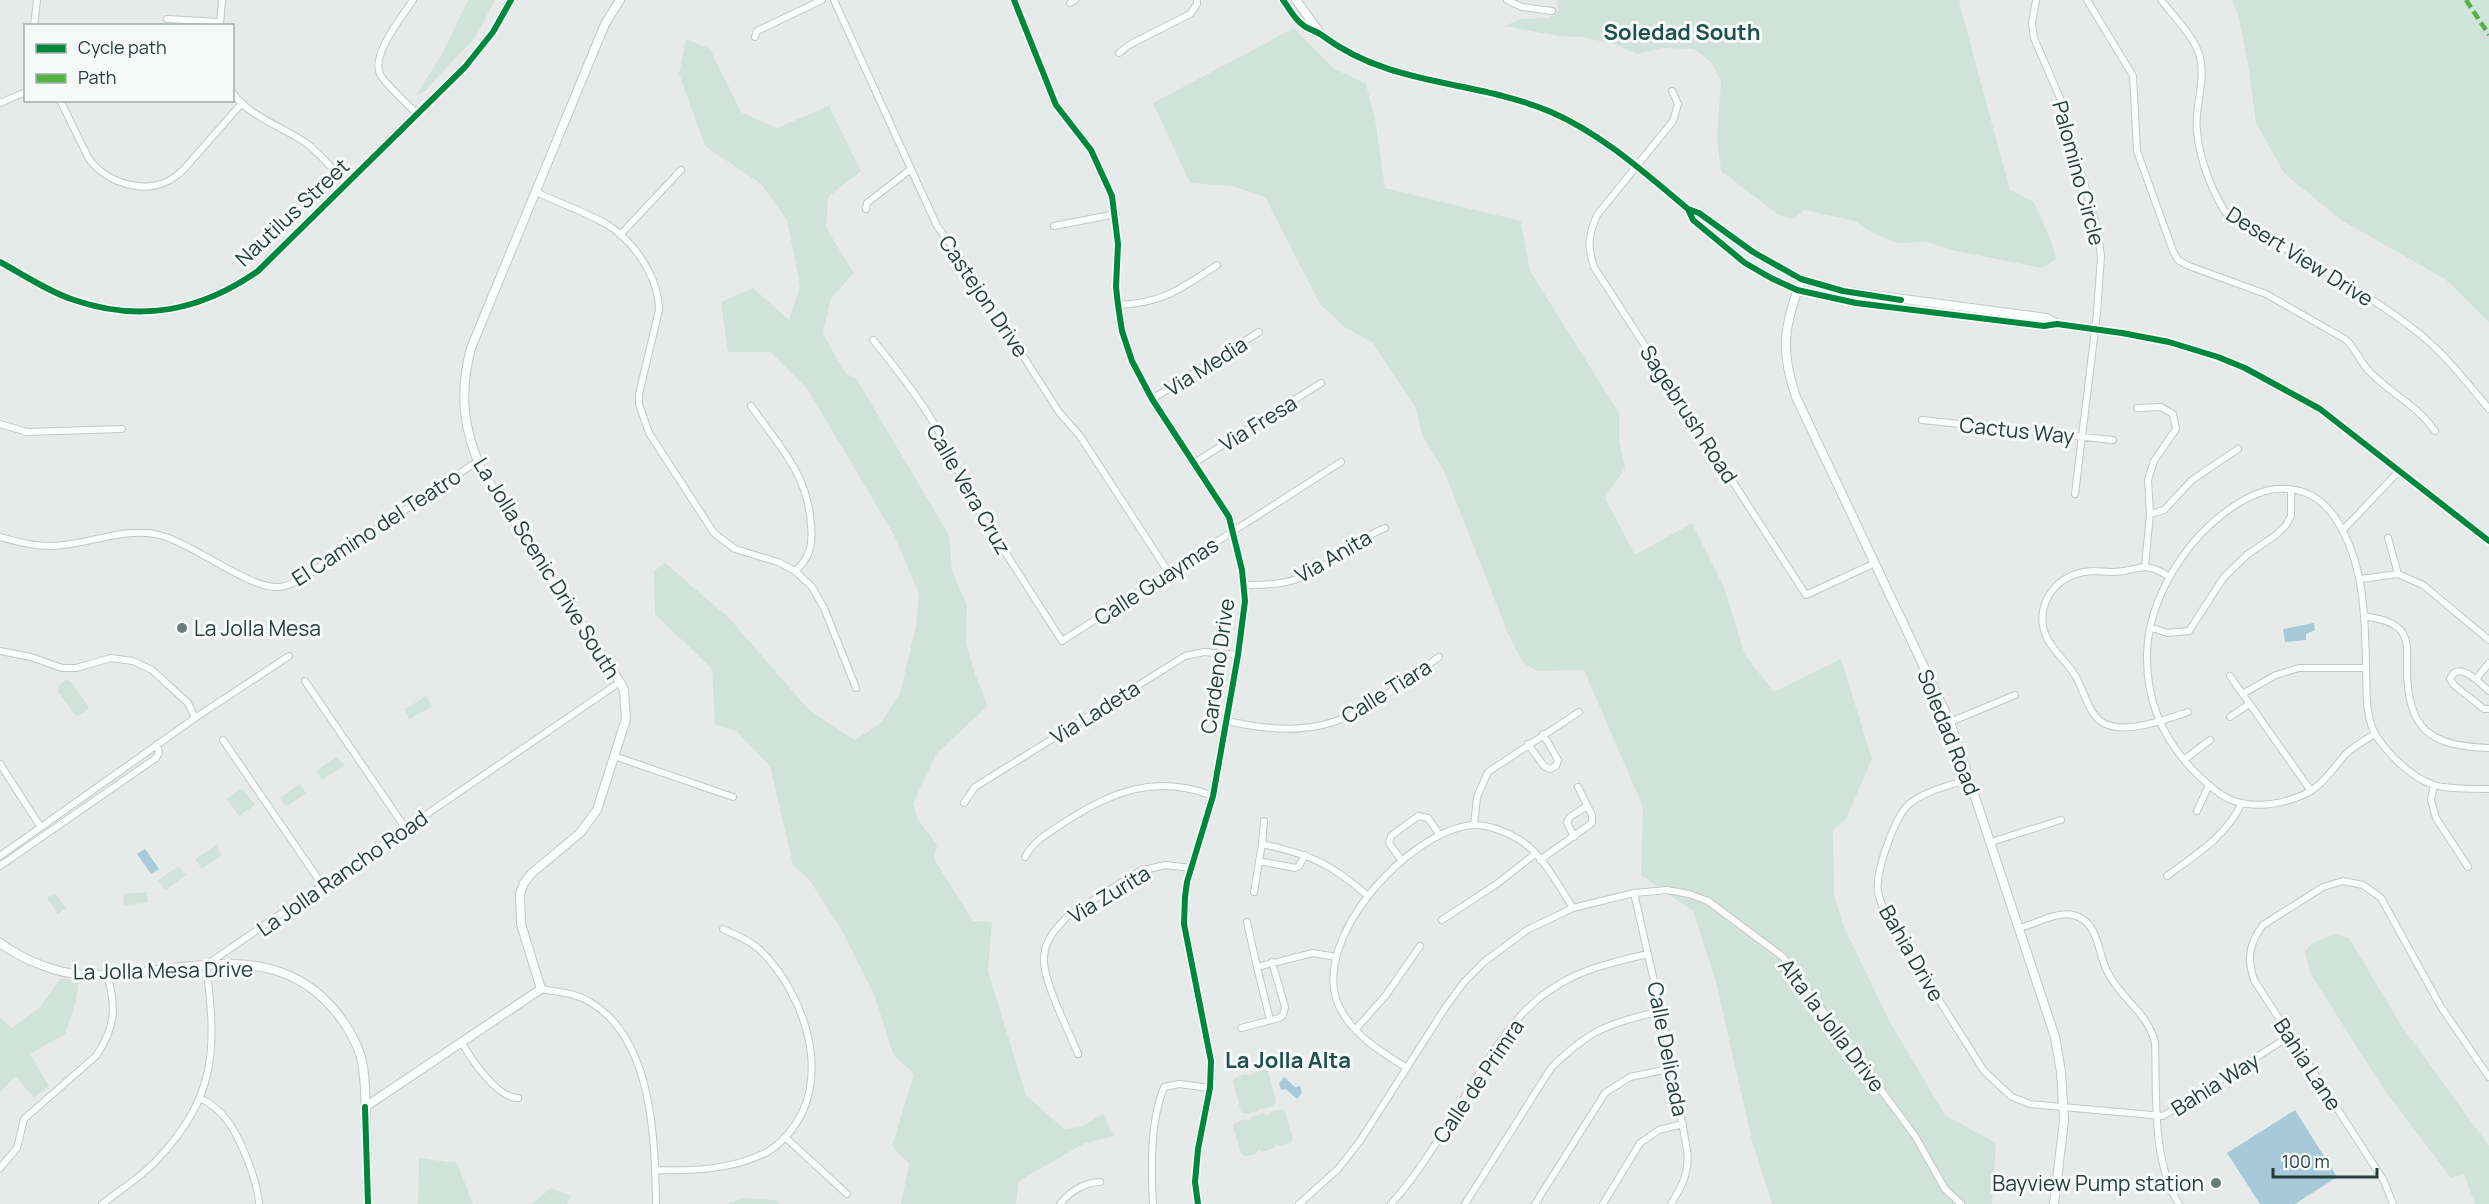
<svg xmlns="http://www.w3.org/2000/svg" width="2489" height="1204" font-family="Manrope,sans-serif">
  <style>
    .green { fill: #d0e3da }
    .water { fill: #a8c9d8 }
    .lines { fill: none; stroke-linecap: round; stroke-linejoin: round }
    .minor-casing { stroke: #c3c8c7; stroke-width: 8 }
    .tertiary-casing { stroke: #c3c8c7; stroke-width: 10 }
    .secondary-casing { stroke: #c2c9c7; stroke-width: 10 }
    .minor { stroke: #fbfcfc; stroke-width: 6 }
    .tertiary { stroke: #fbfcfc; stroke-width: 8 }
    .secondary { stroke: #fbfcfc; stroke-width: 8 }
    .quiet { stroke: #55b346; stroke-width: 4.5; stroke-dasharray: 9 4.5; stroke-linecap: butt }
    .cycleway-casing { stroke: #f5f9f8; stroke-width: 10 }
    .cycleway { stroke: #00873e; stroke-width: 6 }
    .poi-dot { fill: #687b79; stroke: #f5f9f8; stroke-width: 2 }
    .labels { text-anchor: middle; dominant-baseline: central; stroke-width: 6; stroke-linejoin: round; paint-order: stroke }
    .street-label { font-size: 21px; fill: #243e3c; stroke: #f5f9f8 }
    .poi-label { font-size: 21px; fill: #243e3c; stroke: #f5f9f8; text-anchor: start }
    .neighbourhood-label { font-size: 22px; font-weight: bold; fill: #20504d; stroke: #f5f9f8 }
  </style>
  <rect width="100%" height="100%" fill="#e6ebea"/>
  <!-- green -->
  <path class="green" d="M468,0H495L476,36L424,92L416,95L441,56Z
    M1557,0H1960L1959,2L2010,190L2034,202L2051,241L2056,259L2042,268L1951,250L1927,242L1896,243L1871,232L1855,221L1804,210L1794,219L1779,215L1721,171L1717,137L1721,81L1711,62L1694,49L1662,48L1637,54L1617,45L1583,37L1558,36L1505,26L1520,19L1549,18L1559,10Z
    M2232,0H2489V322L2445,279L2341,220L2284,173L2256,123L2248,64L2239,18Z
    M1294,28L1333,68L1366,84L1375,119L1385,188L1521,221L1530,271L1619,413V439L1625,468L1605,498L1635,555L1692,523L1724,587L1745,655L1774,692L1841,659L1872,759L1846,819L1833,830L1834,895L1843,925L1890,1022L1945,1115L1996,1143L1992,1204H1772L1752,1141L1716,982L1693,911L1641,875L1643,807L1584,670L1538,671L1523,663L1507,631L1444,471L1422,435L1416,408L1372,342L1344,327L1320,304L1265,197L1232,186L1190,183L1153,103Z
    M686,39L710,49L741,112L777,128L829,106L861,171L828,197L826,228L854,273L831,298L823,334L846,374L856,378L949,535L952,571L967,606L966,644L975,674L988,706L937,753L913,803L917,818L937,845L934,859L973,921L992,922L988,971L1026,1095L1064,1129L1080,1127L1103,1114L1114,1136L1083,1144L1019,1181L1016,1204H901L909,1164L892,1146L914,1074L893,1054L875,997L841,929L810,881L793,865L770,766L736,731L715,724L712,669L655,614L654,571L665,563L729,618L809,710L855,740L881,723L900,693L916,626L919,594L894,535L808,390L770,352H728L721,302L753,288L789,320L800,286L787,220L761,184L705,146L679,74Z
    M67,679L72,683L88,706V710L78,716L75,715L58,692L59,685Z
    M426,696L432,706L410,719L404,710Z
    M337,756L344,766L322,780L316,771Z
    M300,784L306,793L286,807L280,798Z
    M242,788L255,805L239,816L227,799Z
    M216,845L222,855L202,869L195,859Z
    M179,866L186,875L165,890L158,880Z
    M147,892L148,903L124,905L123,894Z
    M55,893L66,908L58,914L47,898Z
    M2334,934L2349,938L2401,1025L2489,1146V1204H2475L2464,1174L2451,1178L2383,1088L2310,973L2305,951L2311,944Z
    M61,978L79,981L76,1001L65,1034L30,1054L49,1086L34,1098L15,1076L0,1093V1017L12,1028L40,1007Z
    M1264,1069L1268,1071L1276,1101L1274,1106L1262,1109L1259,1108L1257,1111L1245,1114L1241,1112L1233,1082L1235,1078L1245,1074L1250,1076L1252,1073Z
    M1281,1109L1285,1111L1293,1139L1291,1143L1280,1146L1276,1144L1274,1148L1262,1152L1258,1150L1256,1154L1246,1156L1241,1154L1233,1125L1236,1122L1246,1119L1250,1121L1252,1117L1265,1113L1268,1116L1271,1112Z
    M419,1158L457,1163L473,1204H418Z
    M551,1188L571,1196L567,1204H531Z
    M743,1198L776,1200L780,1204H728Z"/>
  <!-- water -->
  <path class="water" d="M2314,623L2315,630L2306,634V640L2285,642L2283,629Z
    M145,849L159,869L151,874L137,854Z
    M1284,1077L1295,1087L1300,1086L1302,1093L1297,1099L1286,1089L1281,1090L1279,1083Z
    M2295,1110L2337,1177L2295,1204H2260L2227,1153Z"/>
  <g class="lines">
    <!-- minor casing -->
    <g class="minor-casing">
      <path id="minor" d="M413,0C402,17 371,54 380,74C384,83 410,106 418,115
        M834,0L937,226L955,250L1059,412L1080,436L1169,573
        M1507,0L1522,7L1552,11
        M2036,0L2032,23L2034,38L2060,98L2097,228L2101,256L2097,313L2075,494
        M2087,0L2133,76L2137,151L2173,251L2178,260L2189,266L2266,294L2345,339C2355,347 2359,360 2368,370C2388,392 2417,405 2435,431
        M2161,0C2174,17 2194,36 2200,57C2206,82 2194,107 2197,131C2199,158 2213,196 2229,217C2291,253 2366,290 2421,335C2447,356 2468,384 2489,409
        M1070,3L1075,0
        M167,19L220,22
        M220,25L222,0
        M34,26L37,0
        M755,37L757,31L822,0
        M1119,53L1129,45L1190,14L1197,4V0
        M1672,91L1678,104L1673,121L1597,215C1588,237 1587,245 1594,267L1806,595L1875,563
        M232,92C248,116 283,127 306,143C321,154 333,170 346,183
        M60,100L89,159C108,184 149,197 176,176C185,170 191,160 199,152C213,136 228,119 242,103
        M0,103L26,92
        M536,192C559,203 586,212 608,225C635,242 659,279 659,310L639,394V404L649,433L714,533L735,549L778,562L795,571L812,587L824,608L856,688
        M866,209L867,203L911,169
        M1054,226L1116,214
        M620,235L681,170
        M1118,305C1164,303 1180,289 1217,265
        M873,340C909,384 947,434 964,488L1062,641L1341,462
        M1152,399L1259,332
        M751,406C779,446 808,474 811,525C813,545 810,558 795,571
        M2137,408L2161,407L2173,414L2176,429L2154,461L2148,480L2150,514L2145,566
        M1922,420L2113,440
        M0,424L27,432L122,429
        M1194,463L1321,383
        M2150,514L2164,510L2192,480L2238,449
        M2343,530L2398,472
        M0,537C21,543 41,548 63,545C94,542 131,526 163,536C197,546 249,589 279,587C287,587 297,581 304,577L478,461
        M2388,538L2398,574
        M2168,576C2142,559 2138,572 2112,572C2102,572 2093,570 2084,572C2052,577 2032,611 2048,640C2056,654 2068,663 2076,677C2085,692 2089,719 2108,725C2130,733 2167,719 2188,712
        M2360,579L2398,574L2423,585L2489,640
        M1244,585C1258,585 1273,585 1286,582C1321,575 1351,541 1385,528
        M2364,616C2378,619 2393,620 2402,632C2409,642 2407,656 2407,668C2407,730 2430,746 2489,748
        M2150,627L2167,633L2189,631L2224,577L2248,554L2276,535L2286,525L2291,516V489
        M0,651L31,657L62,668H76L111,658L133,661L152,670L188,703L195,718
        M2230,676L2311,791
        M2476,679L2489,663
        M305,681L406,829
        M2489,691C2480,683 2458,659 2450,679L2454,685L2484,709H2489
        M2244,693L2276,675L2299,668H2366
        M2230,717L2249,704
        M1227,721C1331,744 1358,714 1439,657
        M1950,722L2015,695
        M2375,734C2365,740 2354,746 2346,754C2333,768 2322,787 2303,795C2282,804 2257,808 2234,801C2220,796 2209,785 2198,775C2164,742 2146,702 2147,654C2148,613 2166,577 2191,545C2213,519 2251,486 2287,489C2309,490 2324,501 2336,519C2364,563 2365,614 2366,664C2367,686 2364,718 2377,737C2390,756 2412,778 2434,785C2451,790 2472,788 2489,789
        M223,740L323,886
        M1528,744L1544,766L1550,769L1556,766L1558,760L1543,734
        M614,756L733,797
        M2184,760L2210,740
        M0,764L40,826
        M1968,779C1949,786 1924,791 1908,805C1894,819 1875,873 1878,892C1880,900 1883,908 1885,915L1984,1071L2012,1097L2030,1104L2163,1116L2290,1036
        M2434,785L2431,800L2436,818L2468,867
        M964,803L975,787L1185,656L1204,652L1238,655
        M2197,811L2209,785
        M1264,821L1262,844C1309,854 1332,864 1368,896
        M1474,825L1477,797L1488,772L1579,712
        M1574,837L1567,822L1570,817L1587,806
        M1991,842L2061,820
        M0,856L195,718L289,656
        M1025,857C1034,840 1049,833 1065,822C1112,791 1157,774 1213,796
        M1401,860L1389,843L1391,836L1418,816L1428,818L1439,834
        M1540,860L1592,823V815L1578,787
        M1259,861L1295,868L1299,866L1305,855
        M0,866L156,758L159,753L157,744
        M2167,876C2197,854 2225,837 2242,803
        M1254,892L1262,844
        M1634,893L1666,1034L1687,1150C1690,1172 1682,1186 1671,1204
        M1442,920L1498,883L1535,854
        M1247,922L1257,967
        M2020,928C2035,924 2058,911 2073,915C2099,921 2097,951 2107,971C2121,1000 2146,1010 2155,1042C2157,1094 2151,1160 2179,1204
        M541,989C557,992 576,993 590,1002C653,1039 655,1140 656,1204
        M1270,1020L1257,967L1313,953L1336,957
        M1241,1028L1279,1018L1283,1015L1285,1007L1272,962
        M1356,1029L1386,995L1420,946
        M462,1043C471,1059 498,1099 518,1098
        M1078,1054C1069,1031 1041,978 1044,956C1045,940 1057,927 1068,916L1140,871L1165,865L1192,868
        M1407,1068C1381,1052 1351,1034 1338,1004C1311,938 1408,832 1472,825C1487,824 1507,832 1520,840C1542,854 1559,886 1573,908
        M200,1098C210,1103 219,1110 226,1119C240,1136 258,1182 259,1204
        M785,1137L847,1194
        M0,1168L17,1148L24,1119L96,1056C115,1028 117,1008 107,975
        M655,1170C692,1171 729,1170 763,1154C773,1150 781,1142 788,1134C835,1081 805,993 759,949C749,940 735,935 723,929
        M102,1204C120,1190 141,1177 156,1161C217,1097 217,1048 206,965L620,682
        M1060,1204C1069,1192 1085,1182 1100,1182
        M1153,1204C1151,1167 1150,1122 1164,1087L1179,1084L1210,1088
        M1299,1204L1338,1169L1360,1141L1447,1005L1465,981L1484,962L1527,930L1573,908L1634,893L1667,890L1689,894L1708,901L1783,957L1915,1136L1945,1189L1961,1204
        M1391,1204C1424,1167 1449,1122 1475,1080C1496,1047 1517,1012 1550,990C1580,969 1614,962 1648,954
        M1465,1204L1551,1068C1590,1029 1608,1024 1661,1011
        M1535,1204L1605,1093L1630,1077L1673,1068
        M1603,1204L1640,1143L1659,1130L1683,1124
        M2393,1204L2384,1181L2254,980C2247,959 2249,943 2263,925L2323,887L2343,881L2363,885L2381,898L2441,1007L2489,1077"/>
    </g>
    <!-- tertiary casing -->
    <g class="tertiary-casing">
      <path id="tertiary" d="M1014,0L1056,105L1091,150L1112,196L1118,244L1116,287L1118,305L1122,331L1132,361L1152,399L1229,517L1242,570L1245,601L1238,655L1213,796L1187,882L1185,897L1184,924L1211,1061L1210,1088L1198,1149L1195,1182L1198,1204
        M1801,279C1785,328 1779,347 1796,397L1950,722L2055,1037L2061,1072L2064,1121L2054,1204
        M0,943C24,960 55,973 84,975C163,979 256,936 322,997C339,1013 352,1032 360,1054C366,1073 365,1097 366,1117C366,1146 367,1175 368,1204
        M365,1107L541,989L521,924L520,894L524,883L532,873L580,833L597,810L626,719L624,690L620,682L483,473C463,430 459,394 471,348L605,24L620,0"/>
    </g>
    <!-- secondary casing -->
    <g class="secondary-casing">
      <path id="secondary" d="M1283,0C1289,8 1295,20 1303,25C1309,30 1317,31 1323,36C1393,88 1474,79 1551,112C1602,134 1646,174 1688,209L1699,213L1753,252L1801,279L1843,291L2047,318L2057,324
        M1296,0L1320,33
        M1688,209L1693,220L1745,263L1771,278L1797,290L1856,303L2044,326L2057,324L2122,333L2169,342L2218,357L2245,368L2320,409L2489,541
        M0,262C24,275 49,292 74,300C141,323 201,311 258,271L465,67L493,32L511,0"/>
    </g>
    <!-- minor -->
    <use href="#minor" class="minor"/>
    <!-- tertiary -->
    <use href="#tertiary" class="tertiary"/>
    <!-- secondary -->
    <use href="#secondary" class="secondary"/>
    <!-- quiet -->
    <path class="quiet" d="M2466,0L2489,35"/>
    <!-- cycleway casing -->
    <g class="cycleway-casing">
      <path id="cycleway" d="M1014,0L1056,105L1091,150L1112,196L1118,244L1116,287L1118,305L1122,331L1132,361L1152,399L1229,517L1242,570L1245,601L1238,655L1213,796L1187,882L1185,897L1184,924L1211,1061L1210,1088L1198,1149L1195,1182L1198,1204
        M1283,0C1289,8 1295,20 1303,25C1309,30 1317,31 1323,36C1393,88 1474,79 1551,112C1602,134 1646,174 1688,209L1699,213L1753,252L1801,279L1843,291L1901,300
        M1688,209L1693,220L1745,263L1771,278L1797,290L1856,303L2044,326L2057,324L2122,333L2169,342L2218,357L2245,368L2320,409L2489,541
        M0,262C24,275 49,292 74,300C141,323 201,311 258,271L465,67L493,32L511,0
        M365,1107L368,1204"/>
    </g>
    <!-- cycleway -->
    <use href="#cycleway" class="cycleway"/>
  </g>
  <!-- markers -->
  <g class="poi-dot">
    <circle cx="182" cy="628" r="6"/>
    <circle cx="2216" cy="1183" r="6"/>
  </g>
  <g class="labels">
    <!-- street labels -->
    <g class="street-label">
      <text transform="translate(2079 173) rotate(75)">Palomino Circle</text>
      <text transform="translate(292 212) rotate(-43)">Nautilus Street</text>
      <text transform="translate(2300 256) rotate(32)">Desert View Drive</text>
      <text transform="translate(984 296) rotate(56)">Castejon Drive</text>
      <text transform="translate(1206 366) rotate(-32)">Via Media</text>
      <text transform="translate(1689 414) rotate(57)">Sagebrush Road</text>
      <text transform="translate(1258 423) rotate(-32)">Via Fresa</text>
      <text transform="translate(2017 430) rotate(6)">Cactus Way</text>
      <text transform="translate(969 489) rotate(60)">Calle Vera Cruz</text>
      <text transform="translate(376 527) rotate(-33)">El Camino del Teatro</text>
      <text transform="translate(1333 556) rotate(-30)">Via Anita</text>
      <text transform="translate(547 568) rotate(58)">La Jolla Scenic Drive South</text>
      <text transform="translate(1156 581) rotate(-33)">Calle Guaymas</text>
      <text transform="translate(1217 666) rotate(-82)">Cardeno Drive</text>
      <text transform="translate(1386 691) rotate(-32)">Calle Tiara</text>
      <text transform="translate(1095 712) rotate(-32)">Via Ladeta</text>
      <text transform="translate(1949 732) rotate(68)">Soledad Road</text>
      <text transform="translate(342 873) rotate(-35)">La Jolla Rancho Road</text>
      <text transform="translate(1109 894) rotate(-31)">Via Zurita</text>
      <text transform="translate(1912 953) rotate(60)">Bahia Drive</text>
      <text transform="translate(163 970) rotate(-1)">La Jolla Mesa Drive</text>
      <text transform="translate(1832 1025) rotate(53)">Alta la Jolla Drive</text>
      <text transform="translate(1668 1049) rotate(79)">Calle Delicada</text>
      <text transform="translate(2308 1064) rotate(57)">Bahia Lane</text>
      <text transform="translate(1478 1081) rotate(-56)">Calle de Primra</text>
      <text transform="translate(2215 1084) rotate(-32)">Bahia Way</text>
    </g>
    <!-- poi labels -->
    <g class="poi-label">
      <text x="194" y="628">La Jolla Mesa</text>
      <text x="2204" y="1183" text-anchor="end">Bayview Pump station</text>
    </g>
    <!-- neighbourhood labels -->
    <g class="neighbourhood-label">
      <text x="1682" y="32">Soledad South</text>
      <text x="1288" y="1060">La Jolla Alta</text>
    </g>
  </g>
  <!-- legend -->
  <rect x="24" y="24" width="210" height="78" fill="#f5f9f8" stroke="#a1aead" stroke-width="1.5"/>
  <rect x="36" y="44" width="30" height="9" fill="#00873e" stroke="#a1aead" stroke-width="1.5"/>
  <text x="78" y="54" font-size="18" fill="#243e3c">Cycle path</text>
  <rect x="36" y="74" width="30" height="9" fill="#55b346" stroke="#a1aead" stroke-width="1.5"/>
  <text x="78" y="84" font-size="18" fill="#243e3c">Path</text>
  <!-- scale -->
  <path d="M2273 1168v9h104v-9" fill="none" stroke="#243e3c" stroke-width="3"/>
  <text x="2282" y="1168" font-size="18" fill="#243e3c" stroke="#f5f9f8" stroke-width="4.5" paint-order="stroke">100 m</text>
</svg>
